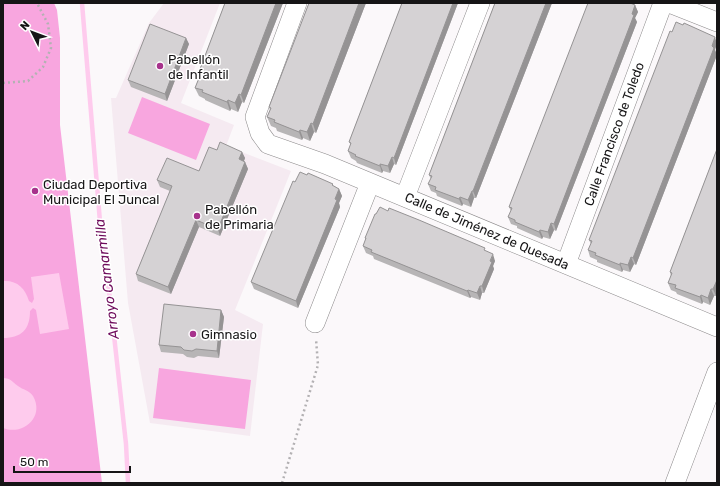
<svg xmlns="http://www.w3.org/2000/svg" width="720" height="486" font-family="Rubik,sans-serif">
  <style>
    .built { fill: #f5eaf1 }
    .green { fill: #f8a6df }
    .water { fill: #fecbed }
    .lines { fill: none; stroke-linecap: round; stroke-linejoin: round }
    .stream { stroke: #fecbed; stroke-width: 4.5 }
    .minor-casing { stroke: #8d8b8c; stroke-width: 20 }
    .path { stroke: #b3b1b3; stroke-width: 2.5; stroke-dasharray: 2 3; stroke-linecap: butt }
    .minor { stroke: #fff; stroke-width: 19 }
    .wall { fill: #b7b5b6 }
    .shaded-wall { fill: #959394 }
    .building { fill: #d5d2d4; stroke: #959394 }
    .poi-dot { fill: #a7328c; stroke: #fff; stroke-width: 1.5 }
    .labels { text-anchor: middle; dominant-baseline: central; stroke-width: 3; stroke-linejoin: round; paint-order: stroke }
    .poi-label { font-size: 13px; fill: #161516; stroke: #fff; text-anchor: start }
    .street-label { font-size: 13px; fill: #161516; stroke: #fff }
    .water-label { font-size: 14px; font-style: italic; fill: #6e0b5b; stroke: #fff }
  </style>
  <rect width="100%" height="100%" fill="#fbf8fa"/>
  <!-- built -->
  <path class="built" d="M164,3H220L181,103L234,125L226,146L291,171L235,310L263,324L250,436L150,423L128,303L111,98H116L149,23Z"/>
  <!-- green -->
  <path class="green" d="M3,3H54L57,10L60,38V125L102,483H3Z
    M142,97L210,124L196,160L128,133Z
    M159,368L251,380L245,429L153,418Z"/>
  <!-- water -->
  <path class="water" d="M59,273L69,329L40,334L36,310L33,308L30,311C30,329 22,338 3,338V281C17,280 25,288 29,301L32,303L34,299L31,277Z
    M3,378C11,378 12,382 18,386C23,390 29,390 33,396C45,417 23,436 3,428Z"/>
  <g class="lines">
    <!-- stream -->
    <path class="stream" d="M82,3L101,234L110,299L126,444L128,483"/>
    <!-- minor casing -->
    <g class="minor-casing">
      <path id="minor" d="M297,3L255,117L260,133L268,144L325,164L717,327
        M669,3L717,22
        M405,197L480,3
        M566,264L663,3
        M315,323L370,183
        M675,483L717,372"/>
    </g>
    <!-- path -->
    <path class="path" d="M3,83L28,81L43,67L51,48L48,24L37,3
      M282,483L318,365L316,339"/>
    <!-- minor -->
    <use href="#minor" class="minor"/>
  </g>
  <!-- wall -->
  <path class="wall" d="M225,3H283L244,103L242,102L238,112L231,109L230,111L205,100V99L199,96L195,88L198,81L197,77Z
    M309,3H366L316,133L314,132L310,141L303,138L302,140L277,131L276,128L271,126L267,117L270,110L269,107Z
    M402,3H458L396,165L394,164L390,173L383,171L382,173L357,163L356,161L351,158L348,151L351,145L349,142Z
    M495,3H552L476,198H474L471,207L463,204L462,206L437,196L436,193L431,191L428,184L431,179L429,175Z
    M635,5L638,12L635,18L637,22L556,231L554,230L550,239L543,237L542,239L517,228V226L511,224L508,217L511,211L509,207Z
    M186,38L189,44L167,101L131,87L128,80Z
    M715,50L717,55L636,265L634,264L630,272L623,270L622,272L597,262V260L590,257L588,250L591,244L589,240Z
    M717,149L716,296H714L710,305L703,302L702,304L677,294L676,292L671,290L668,283L671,276L670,272Z
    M217,150L242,152L245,158L244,161L245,162L248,169L220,236L199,227L171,294L138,281L136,274L170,191L160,187L157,180L199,171Z
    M295,182L334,186L339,189L342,196L339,203L340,207L298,308L254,289L251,282Z
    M365,238L486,251L495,261L493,266L494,269L484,293H482L480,300L471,297L470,298L374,259L373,256L366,253L363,246L366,240Z
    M221,310L224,317L219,358L198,356L194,358L187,357L183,354L161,352L159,345Z"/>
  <!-- shaded-wall -->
  <path class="shaded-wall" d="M276,3H283L244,103L241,95Z
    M359,3H366L316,133L313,124Z
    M453,3H458L396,165L394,158Z
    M546,3H552L476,198L473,191Z
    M635,5L638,12L635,18L637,22L556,231L554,224Z
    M715,37L717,44L715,50L717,55L636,265L633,258Z
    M186,38L189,44L167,101L165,94Z
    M239,94L242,102L238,112L235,103Z
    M228,100L231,109L230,111L227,102Z
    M311,123L314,132L310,141L307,132Z
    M300,130L303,138L302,140L299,132Z
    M242,152L245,158L242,166L239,159Z
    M392,157L394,164L390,173L388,166Z
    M245,162L248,169L220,236L218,229Z
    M380,164L383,171L382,173L380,166Z
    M339,189L342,196L339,203L340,207L298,308L296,301Z
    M472,191L474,198L471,207L468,200Z
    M460,197L463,204L462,206L459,199Z
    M196,220L199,227L171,294L168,287Z
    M551,223L554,230L550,239L548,232Z
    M540,230L543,237L542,239L539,232Z
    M493,254L495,261L493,266L494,269L484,293L482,286Z
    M631,257L634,264L630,272L628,265Z
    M620,263L623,270L622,272L620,265Z
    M717,280V293L716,296L713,289Z
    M480,286L482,293L480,300L477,293Z
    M711,289L714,296L710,305L708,298Z
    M468,290L471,297L470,298L467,291Z
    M701,295L703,302L702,304L700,297Z
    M221,310L224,317L219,358L217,351Z"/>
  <!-- building -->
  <path class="building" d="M225,3H276L241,95L239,94L235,103L228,100L227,102L202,92L203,90L195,88L199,78L197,77Z
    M309,3H359L313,124L311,123L307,132L300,130L299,132L274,122L275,120L267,117L271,108L269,107Z
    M402,3H453L394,158L392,157L388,166L380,164V166L355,156L356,155L348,151L351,143L349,142Z
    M495,3H546L473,191H472L468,200L460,197L459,199L435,190L436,187L428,184L432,176L429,175Z
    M588,3H630L635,5L632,14L634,15L554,224L551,223L548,232L540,230L539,232L515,222V220L508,217L512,208L509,207Z
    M676,22L683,25L684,23L715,37L712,46L714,48L633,258L631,257L628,265L620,263V265L595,255L596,253L588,250L592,241L589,240L670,31L672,32Z
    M150,24L186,38L165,94L128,80Z
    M220,142L242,152L239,159L245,162L218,229L196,220L168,287L136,274L172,186L157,180L167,158L199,171L209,147L217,150Z
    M717,149V280L713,289H711L708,298L701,295L700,297L675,288L676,285L668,283L672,273L670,272Z
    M300,172L307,175L308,173L333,184L332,185L339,189L335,199L337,200L296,301L251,282L293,181L295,182Z
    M380,207L388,211L389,208L419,220L485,248L484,250L493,254L490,261L492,262L482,286H480L477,293L468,290L467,291L371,252L372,250L363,246L366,238H365L375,214H376Z
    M164,304L221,310L217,351L196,349L192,351L184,350L181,347L159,345Z"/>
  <!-- markers -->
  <g class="poi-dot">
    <circle cx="160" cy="66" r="4"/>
    <circle cx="35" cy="191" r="4"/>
    <circle cx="197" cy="216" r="4"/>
    <circle cx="193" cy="334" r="4"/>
  </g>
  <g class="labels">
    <!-- poi labels -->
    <g class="poi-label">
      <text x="168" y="59">Pabellón<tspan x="168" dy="15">de Infantil</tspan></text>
      <text x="43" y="184">Ciudad Deportiva<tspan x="43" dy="15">Municipal El Juncal</tspan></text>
      <text x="205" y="209">Pabellón<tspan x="205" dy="15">de Primaria</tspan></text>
      <text x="201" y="334">Gimnasio</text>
    </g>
    <!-- street labels -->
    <g class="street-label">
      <text transform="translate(614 134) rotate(-70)">Calle Francisco de Toledo</text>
      <text transform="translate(487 231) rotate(23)">Calle de Jiménez de Quesada</text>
    </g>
    <!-- water labels -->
    <g class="water-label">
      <text transform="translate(107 279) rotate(-97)">Arroyo Camarmilla</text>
    </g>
  </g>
  <!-- border -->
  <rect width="720" height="486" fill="none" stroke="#161516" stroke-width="8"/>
  <!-- north arrow -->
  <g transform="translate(32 32) rotate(312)" stroke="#ffffff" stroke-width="3" paint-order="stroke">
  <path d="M0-3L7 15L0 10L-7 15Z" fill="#161516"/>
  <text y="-6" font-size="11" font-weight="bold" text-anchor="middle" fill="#161516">N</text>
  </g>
  <!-- scale -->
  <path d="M14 466v6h116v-6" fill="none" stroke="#161516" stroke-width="2"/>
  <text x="20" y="466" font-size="12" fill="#161516" stroke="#ffffff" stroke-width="3" paint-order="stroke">50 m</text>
</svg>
